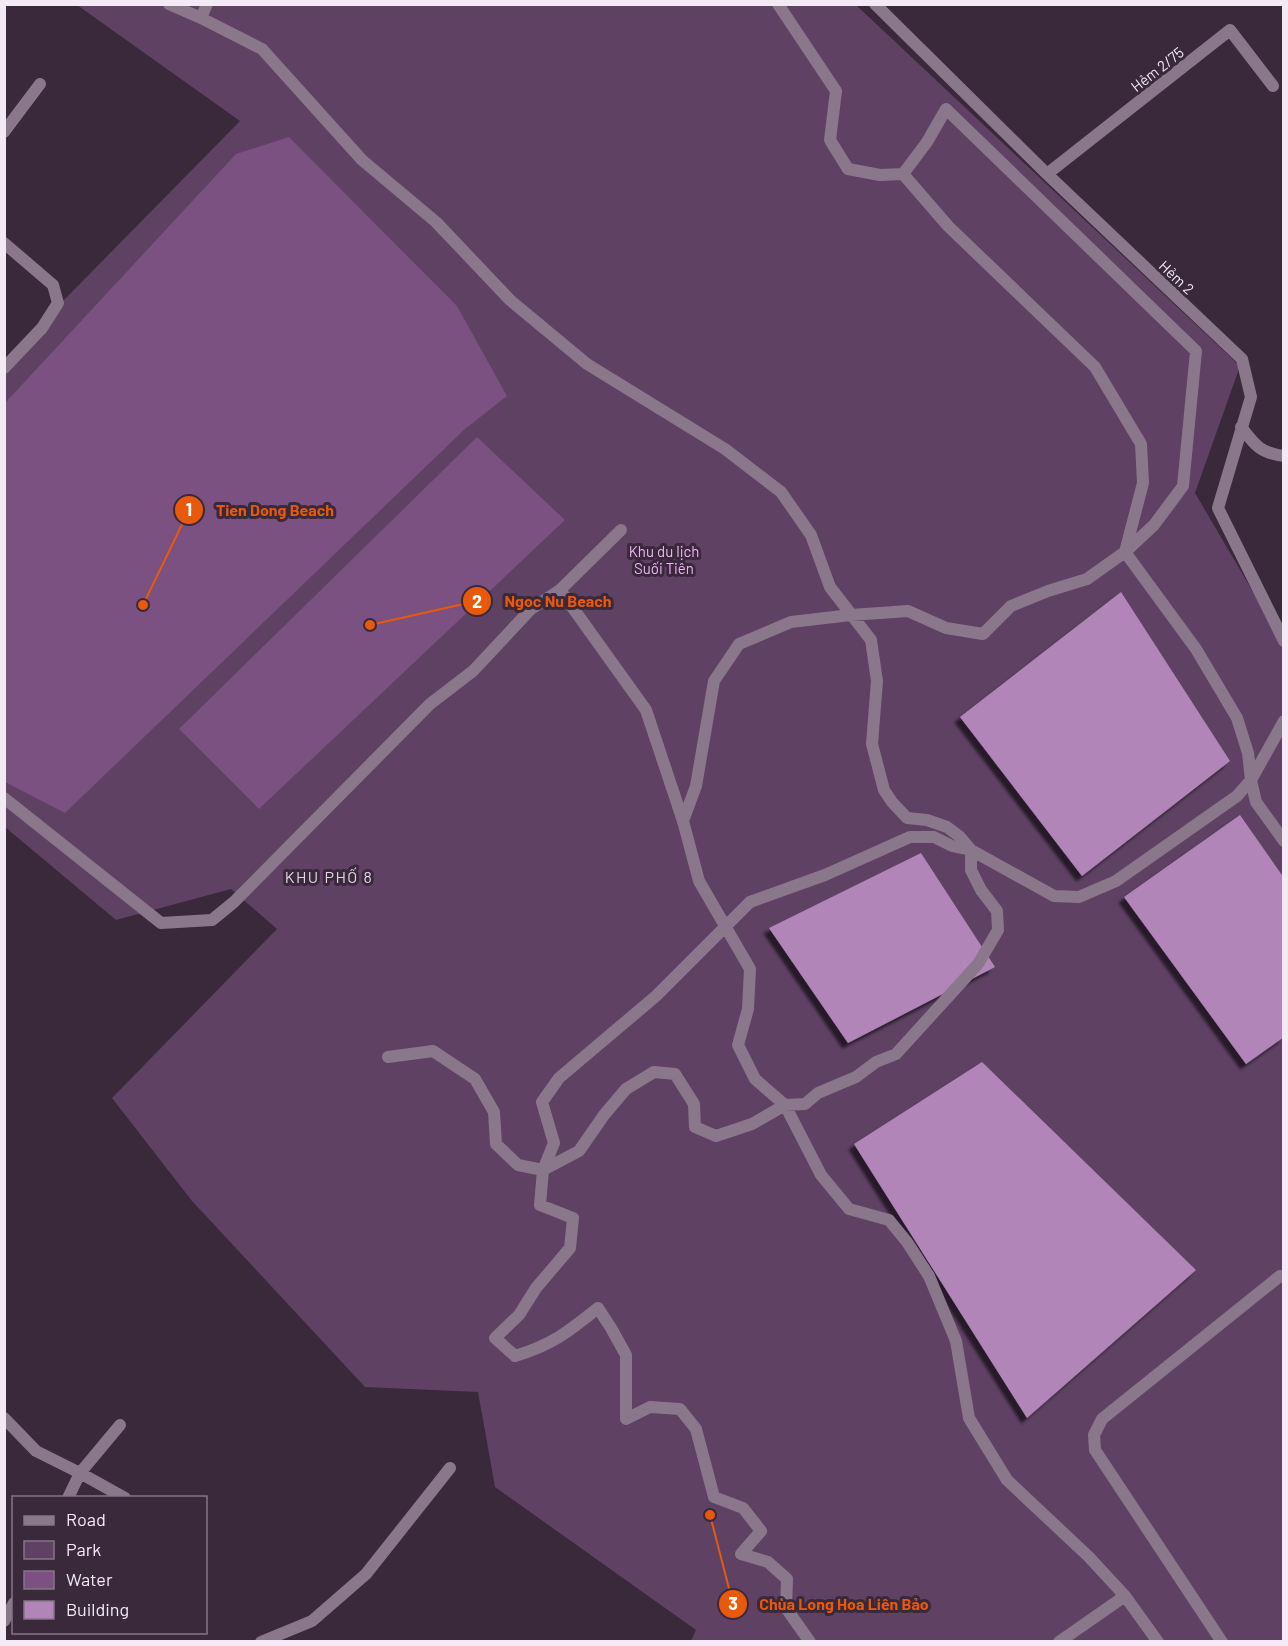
<svg xmlns="http://www.w3.org/2000/svg" width="1288" height="1646" font-family="Barlow,sans-serif">
  <style>
    .green { fill: #5e4163 }
    .water { fill: #7a5180 }
    .building { fill: #b185b8; filter: url(#shadow) }
    .lines { fill: none; stroke-linecap: round; stroke-linejoin: round }
    .lane { stroke: #8a778c; stroke-width: 12 }
    .street { stroke: #8a778c; stroke-width: 12 }
    .labels { text-anchor: middle; dominant-baseline: central; stroke-width: 6; stroke-linejoin: round; paint-order: stroke }
    .street-label { font-size: 15px; fill: #f4eaf6; stroke: #39293b }
    .park-label { font-size: 15px; fill: #f1b2fa; stroke: #39293b }
    .neighbourhood-label { font-size: 16px; letter-spacing: 1.5px; fill: #e7d3ea; stroke: #39293b }
    .leader { fill: none; stroke: #e8590c; stroke-width: 2 }
    .callout-dot { fill: #e8590c; stroke: #39293b; stroke-width: 2 }
    .mark-label { font-size: 18px; text-anchor: middle; font-weight: bold; fill: #fff }
    .callout-label { font-size: 16px; text-anchor: middle; font-weight: bold; fill: #e8590c; stroke: #39293b; stroke-width: 6; stroke-linejoin: round; paint-order: stroke }
  </style>
  <defs>
    <filter id="shadow"><feDropShadow dx="-5.5" dy="5.5" stdDeviation="1.5" flood-color="#0009"/></filter>
  </defs>
  <rect width="100%" height="100%" fill="#39293b"/>
  <!-- green -->
  <path class="green" d="M855,4L1240,366L1195,493L1283,643V1641H691L696,1630L495,1487L478,1392L365,1387L192,1201L112,1098L277,929L231,889L116,920L5,827L4,361L240,121L77,5Z"/>
  <!-- water -->
  <path class="water" d="M289,137L457,306L507,396L465,429L65,813L5,782V403L236,154Z
    M477,437L565,520L259,809L179,729Z"/>
  <!-- building -->
  <path class="building" d="M1121,592L1230,761L1082,876L960,717Z
    M1240,815L1284,878V1037L1246,1064L1124,897Z
    M921,853L995,967L848,1043L769,928Z
    M982,1062L1196,1270L1027,1418L854,1144Z"/>
  <g class="lines">
    <!-- lane -->
    <path class="lane" d="M4,132L40,84
      M4,243L53,285L58,303L42,328L4,368
      M560,590L646,710L683,821
      M1284,721L1251,780L1256,802L1284,841
      M4,798L161,923L212,920L234,902L430,704L473,671L531,609L560,590L621,530
      M1222,1642L1095,1450L1094,1435L1102,1419L1280,1276"/>
    <!-- street -->
    <path class="street" d="M169,4L201,18L262,49L362,160L436,222L510,300L587,364L725,449L781,492L811,535L830,587L871,640L877,681L872,744L884,790L892,802L907,818L927,820L947,827L959,836L971,850V870L981,890L997,911L998,930L978,964L896,1054L876,1062L856,1077L818,1093L805,1104L785,1105L752,1124L716,1136L695,1127L694,1104L675,1074L654,1072L626,1089L604,1115L579,1151L543,1170L518,1165L496,1144L494,1112L475,1079L433,1051L388,1057
      M778,4L836,91L830,140L848,169L880,175L903,174L927,142L946,109L1196,351L1183,486L1154,525L1125,552L1196,649L1237,718L1248,753L1251,780L1237,796L1116,881L1079,897L1054,896L971,850L952,846L934,837H910L825,875L750,902L656,996L559,1078L542,1102L554,1143L543,1170L540,1205L573,1218L570,1248L536,1288L519,1315L495,1338L515,1356C552,1345 568,1332 598,1308L611,1328L626,1355V1419L650,1407L680,1409L696,1429L714,1497L743,1508L761,1531L741,1554L768,1562L787,1579L786,1608L810,1642
      M875,4L1047,174L1242,359L1251,397L1218,508L1284,641
      M201,18L207,4
      M903,174L948,226L1095,367L1141,444L1143,483L1125,552L1087,579L1048,591L1011,606L983,634L946,628L908,611L851,615L791,622L739,644L714,681L696,786L683,821L699,881L750,969L748,1009L738,1045L755,1079L785,1105L821,1175L849,1209L889,1220L907,1242L929,1276L956,1341L969,1418L1007,1480L1089,1557L1125,1596
      M1047,174L1230,30L1273,86
      M1241,427C1255,445 1260,453 1284,456
      M4,1418L36,1451L80,1473L68,1498
      M120,1425L80,1473L125,1498
      M4,1621L14,1603
      M261,1642L312,1621L366,1574L450,1468
      M1059,1642L1125,1596L1158,1642"/>
  </g>
  <g class="labels">
    <!-- street labels -->
    <g class="street-label">
      <text transform="translate(1157 69) rotate(-38)">Hẻm 2/75</text>
      <text transform="translate(1177 277) rotate(43)">Hẻm 2</text>
    </g>
    <!-- park labels -->
    <g class="park-label">
      <text x="664" y="551">Khu du lịch<tspan x="664" dy="17">Suối Tiên</tspan></text>
    </g>
    <!-- neighbourhood labels -->
    <g class="neighbourhood-label">
      <text x="329" y="876">KHU PHỐ 8</text>
    </g>
  </g>
  <!-- callouts -->
  <path class="leader" d="M143 605L189 510M370 625L477 601M710 1515L733 1604"/>
  <g class="callout-dot">
    <circle cx="143" cy="605" r="6"/>
    <circle cx="370" cy="625" r="6"/>
    <circle cx="710" cy="1515" r="6"/>
    <circle cx="189" cy="510" r="15"/>
    <circle cx="477" cy="601" r="15"/>
    <circle cx="733" cy="1604" r="15"/>
  </g>
  <g class="mark-label">
    <text x="189" y="516">1</text>
    <text x="477" y="608">2</text>
    <text x="733" y="1610">3</text>
  </g>
  <g class="callout-label">
    <text x="275" y="516">Tien Dong Beach</text>
    <text x="558" y="607">Ngoc Nu Beach</text>
    <text x="844" y="1610">Chùa Long Hoa Liên Bảo</text>
  </g>
  <!-- border -->
  <rect width="1288" height="1646" fill="none" stroke="#f4eaf6" stroke-width="12"/>
  <!-- legend -->
  <rect x="12" y="1496" width="195" height="138" fill="#39293b" stroke="#847686" stroke-width="1.5"/>
  <rect x="24" y="1516" width="30" height="9" fill="#8a778c" stroke="#847686" stroke-width="1.5"/>
  <text x="66" y="1526" font-size="18" fill="#f4eaf6">Road</text>
  <rect x="24" y="1541" width="30" height="18" fill="#5e4163" stroke="#847686" stroke-width="1.5"/>
  <text x="66" y="1556" font-size="18" fill="#f4eaf6">Park</text>
  <rect x="24" y="1571" width="30" height="18" fill="#7a5180" stroke="#847686" stroke-width="1.5"/>
  <text x="66" y="1586" font-size="18" fill="#f4eaf6">Water</text>
  <rect x="24" y="1601" width="30" height="18" fill="#b185b8" stroke="#847686" stroke-width="1.5"/>
  <text x="66" y="1616" font-size="18" fill="#f4eaf6">Building</text>
</svg>
